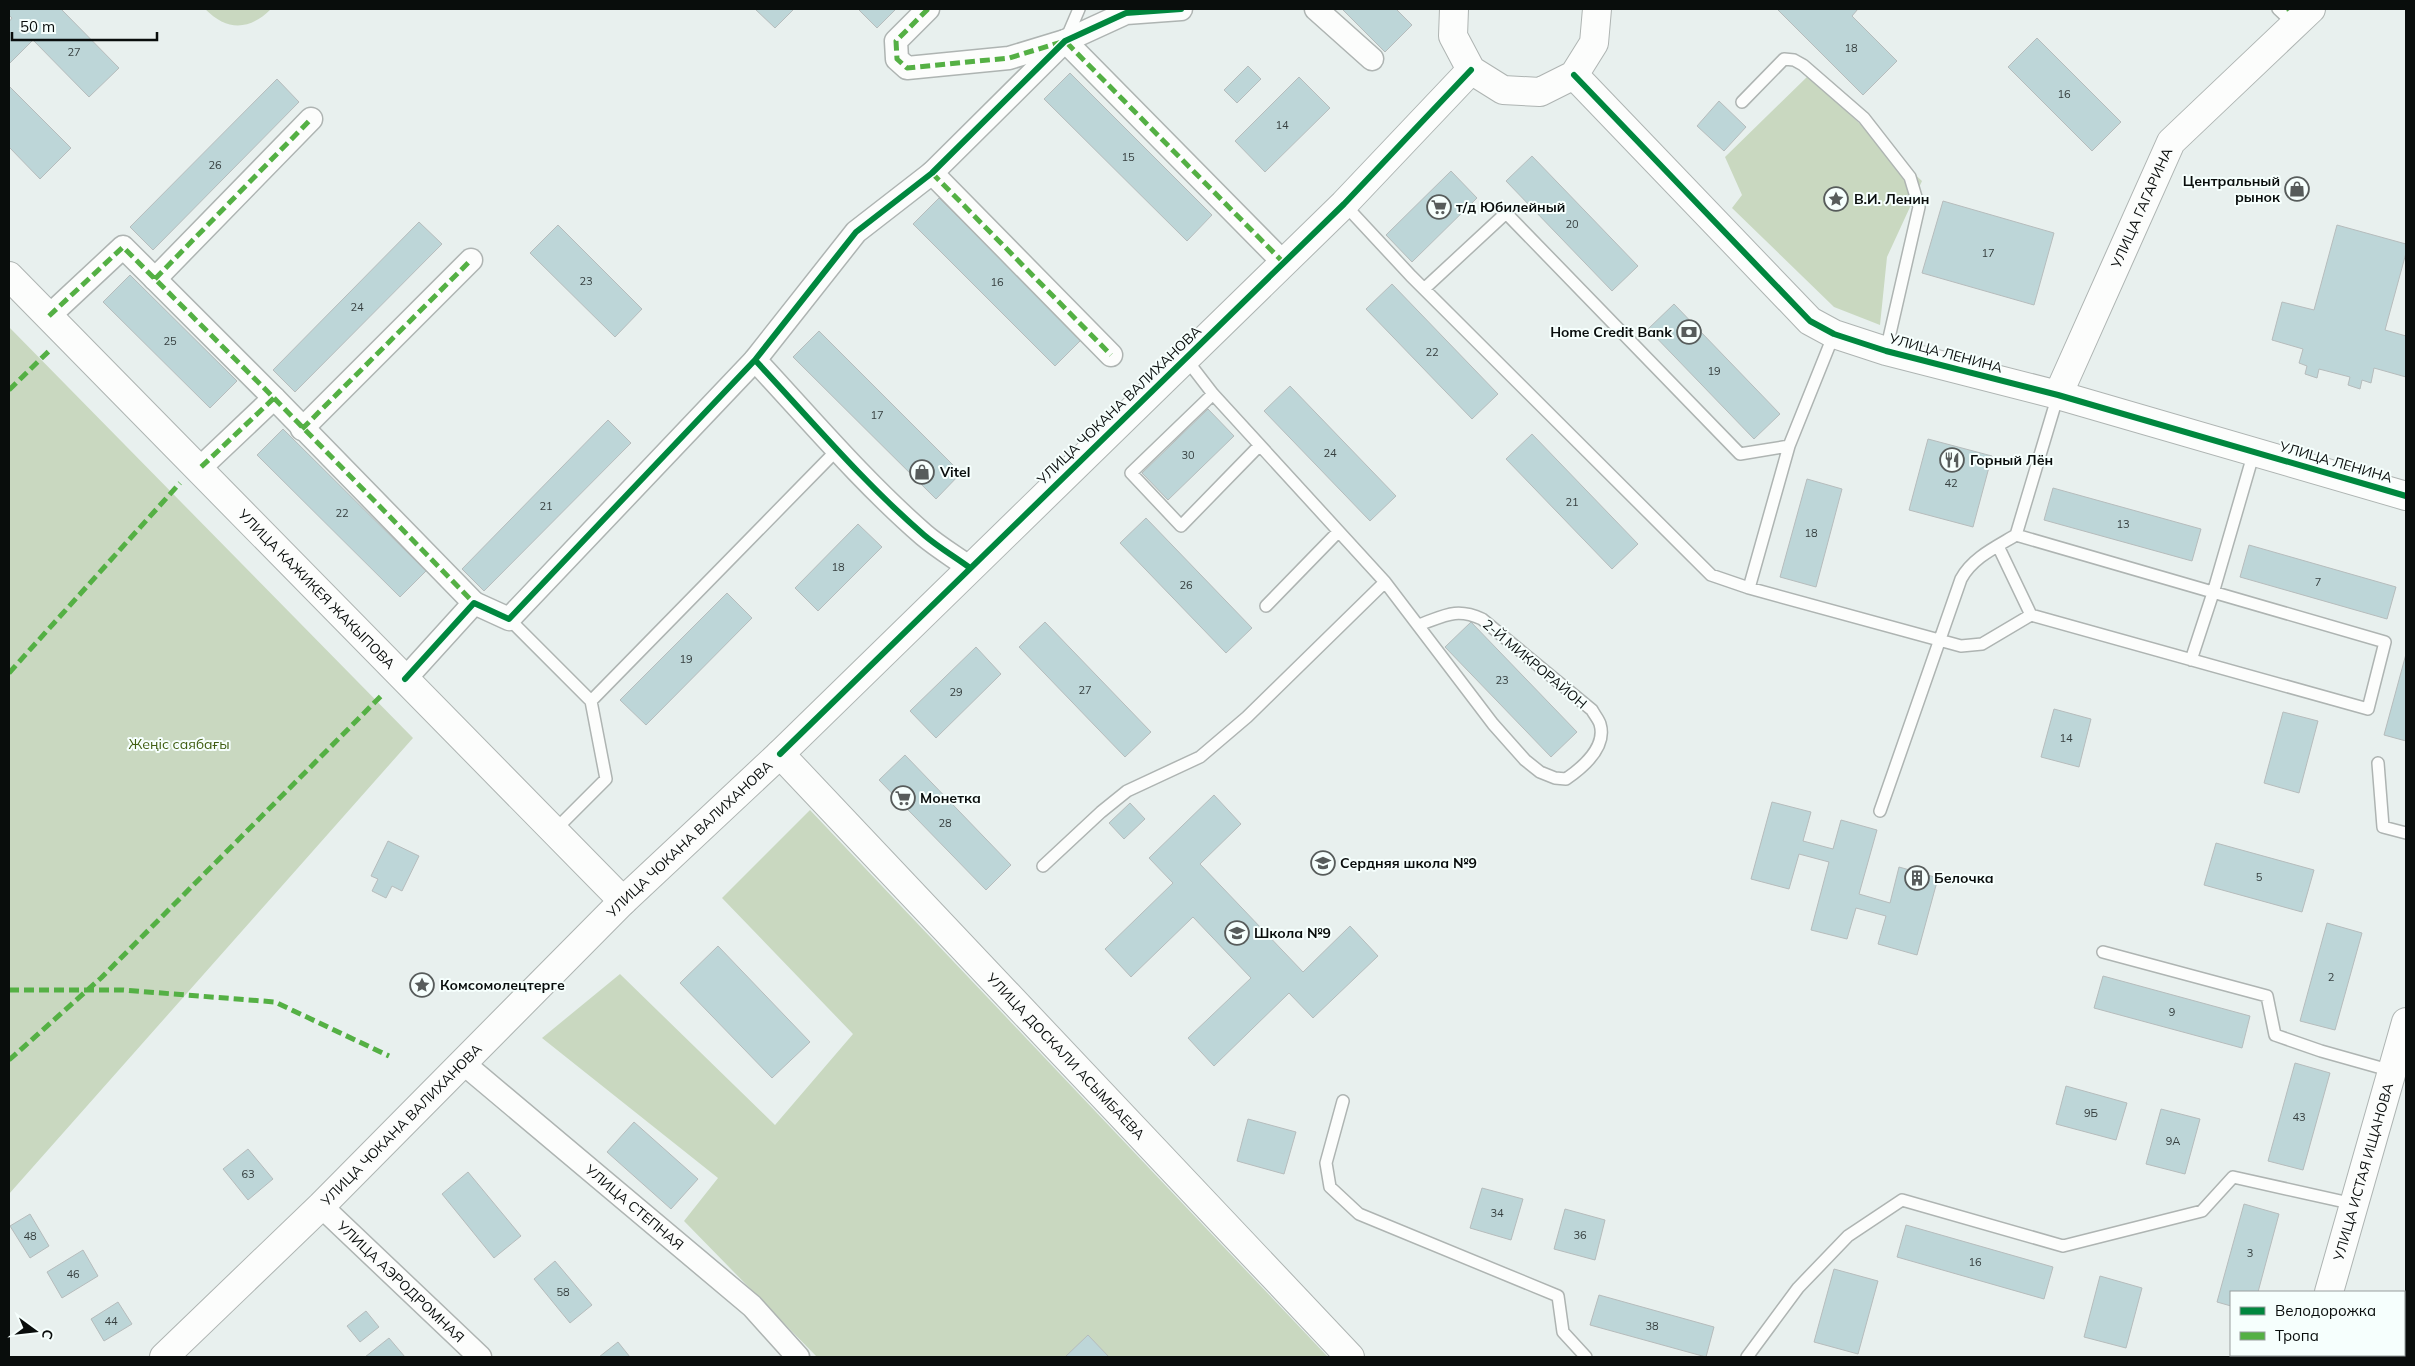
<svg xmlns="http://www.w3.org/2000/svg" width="2415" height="1366" font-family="Mulish,sans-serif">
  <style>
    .green { fill: #c9d8c0 }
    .building { fill: #bdd6d8; stroke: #b6bcbc }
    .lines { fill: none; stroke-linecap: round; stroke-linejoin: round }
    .service-casing { stroke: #aeb4b2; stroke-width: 14 }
    .minor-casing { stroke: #aeb4b2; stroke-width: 25 }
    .tertiary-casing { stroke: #aeb4b2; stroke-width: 30 }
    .secondary-casing { stroke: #aeb4b2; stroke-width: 30 }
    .primary-casing { stroke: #aeb4b2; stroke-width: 30 }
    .service { stroke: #fcfdfc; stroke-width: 11 }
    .minor { stroke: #fcfdfc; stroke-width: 22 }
    .tertiary { stroke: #fcfdfc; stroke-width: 28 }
    .secondary { stroke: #fcfdfc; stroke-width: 28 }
    .primary { stroke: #fcfdfc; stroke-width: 28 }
    .quiet { stroke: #54b044; stroke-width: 5; stroke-dasharray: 10 5; stroke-linecap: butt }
    .cycleway-casing { stroke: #f6fffd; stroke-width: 9 }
    .cycleway { stroke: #00873e; stroke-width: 6 }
    .labels { text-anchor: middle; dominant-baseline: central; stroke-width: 4; stroke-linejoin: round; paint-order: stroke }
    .number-label { font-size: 11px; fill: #363f3f }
    .poi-label { font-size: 14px; font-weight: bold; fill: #090d0c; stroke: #f6fffd; text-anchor: start }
    .street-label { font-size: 14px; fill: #090d0c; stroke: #f6fffd }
    .park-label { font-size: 14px; fill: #405e12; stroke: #f6fffd }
  </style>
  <rect width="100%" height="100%" fill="#e8f0ee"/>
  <!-- green -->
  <path class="green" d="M205,9H271C249,31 227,31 205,9Z
    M1808,76L1922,181L1887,257L1880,325L1834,307L1732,208L1742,195L1725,157Z
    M9,327L413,738L9,1194Z
    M810,810L1328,1357H817L684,1221L718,1178L542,1038L620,974L775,1125L853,1034L722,898Z"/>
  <!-- building -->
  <path class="building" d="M9,9H61L119,68L89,97L33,40L9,64V22L12,18L9,15Z
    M755,9H794L775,28Z
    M858,9H896L877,28Z
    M1342,9H1396L1412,25L1385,52Z
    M1777,9H1858L1852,16L1897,61L1863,95Z
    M2037,38L2121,122L2092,151L2008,67Z
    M1248,66L1261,79L1237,103L1224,90Z
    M1070,73L1212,215L1187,241L1044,99Z
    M1299,77L1330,108L1265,172L1235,141Z
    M277,79L299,102L153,250L130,227Z
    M9,86L71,148L40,179L9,147Z
    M1719,101L1746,127L1724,151L1697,126Z
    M1532,156L1638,266L1612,291L1506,181Z
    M1451,171L1477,198L1412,262L1386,235Z
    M939,198L1081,340L1055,366L913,224Z
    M1943,201L2054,233L2034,305L1922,273Z
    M419,222L442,244L295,392L273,370Z
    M558,225L642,309L615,337L530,253Z
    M2337,225L2406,244V253L2385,330L2406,336V377L2374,368L2371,383L2362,380L2360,389L2348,385L2350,377L2319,369L2317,378L2305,374L2307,366L2299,363L2303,349L2272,340L2282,302L2314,310Z
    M130,275L237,381L210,408L103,302Z
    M1392,284L1498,394L1472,419L1366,309Z
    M1674,304L1780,414L1754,439L1648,329Z
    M819,331L961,473L936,499L793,357Z
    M1290,386L1396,496L1370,521L1264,411Z
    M1208,409L1234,436L1168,500L1142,473Z
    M608,420L631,443L484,591L462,569Z
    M283,429L426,571L400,597L257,455Z
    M1532,434L1638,544L1612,569L1506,459Z
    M1928,439L1992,456L1973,527L1909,510Z
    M1807,479L1842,489L1816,587L1780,577Z
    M2053,488L2201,529L2192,561L2044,520Z
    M1146,518L1252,628L1226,653L1120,543Z
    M858,524L882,547L818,611L795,588Z
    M2249,545L2396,587L2387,619L2240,577Z
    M727,593L752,618L646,725L620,700Z
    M1045,622L1151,732L1125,757L1019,647Z
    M1471,622L1577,732L1551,757L1445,647Z
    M976,647L1001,674L936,738L910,711Z
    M2406,654V741L2384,735Z
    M2054,709L2091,719L2079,767L2041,757Z
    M2283,712L2318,721L2299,793L2264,783Z
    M905,755L1011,865L986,890L879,780Z
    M1214,795L1241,824L1200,864L1303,972L1350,926L1378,956L1313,1018L1289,993L1214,1066L1188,1038L1251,978L1193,917L1131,977L1105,949L1173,883L1149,858Z
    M1772,802L1811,812L1803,841L1833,849L1841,820L1877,830L1859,894L1890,903L1899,867L1938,878L1917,955L1878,944L1886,916L1856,908L1847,939L1811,930L1829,862L1799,854L1789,889L1751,879Z
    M1130,803L1145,819L1124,839L1109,823Z
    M388,841L419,856L402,891L392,886L386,898L372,891L378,879L371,876Z
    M2216,843L2314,870L2302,912L2204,885Z
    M2327,923L2362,933L2335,1030L2300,1021Z
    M718,946L810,1042L772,1078L680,983Z
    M2103,976L2250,1016L2242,1048L2094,1008Z
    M2295,1063L2330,1073L2303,1170L2268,1161Z
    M2066,1086L2127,1103L2116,1140L2056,1124Z
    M2161,1109L2200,1119L2185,1174L2146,1164Z
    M1248,1119L1296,1132L1284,1174L1237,1161Z
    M634,1122L698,1179L671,1209L607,1152Z
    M248,1149L273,1179L248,1200L223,1169Z
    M468,1172L521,1236L494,1258L442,1194Z
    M1482,1188L1523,1199L1511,1240L1470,1228Z
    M2244,1204L2279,1214L2258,1292H2231V1306L2217,1302Z
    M1565,1209L1605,1220L1595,1260L1554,1249Z
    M30,1214L49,1246L30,1258L10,1226Z
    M1906,1225L2053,1267L2044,1299L1897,1257Z
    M83,1250L98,1276L62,1298L47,1272Z
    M555,1261L592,1305L570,1323L534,1279Z
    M1834,1269L1878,1281L1858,1354L1814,1342Z
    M2100,1276L2142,1288L2126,1348L2084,1337Z
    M1599,1295L1714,1327L1706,1357L1590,1325Z
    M118,1302L132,1324L104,1341L91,1319Z
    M366,1311L379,1327L360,1342L347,1326Z
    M1088,1335L1109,1357H1065Z
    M389,1338L405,1357H365Z
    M618,1342L630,1357H599Z"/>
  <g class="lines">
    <!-- service casing -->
    <g class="service-casing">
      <path id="service" d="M2278,9L2294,24
        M1067,37L1079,9
        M1742,102L1784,59L1794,60L1803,65L1864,118L1910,177L1919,207L1886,351
        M1344,204L1411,276L1711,575L1749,588L1961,646L1982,644L2031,615
        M1424,289L1506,213L1740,454L1789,446L1834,334
        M1186,359L1213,394L1385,582L1493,724L1525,760L1540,772L1555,778L1566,779C1582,768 1607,747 1600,724C1599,720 1594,714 1592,710L1482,619C1456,607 1444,616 1419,625
        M1213,394L1131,473L1181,526L1259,446
        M1998,546L2031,615L2368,709L2385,642L2016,535
        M1749,588L1789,446
        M1266,606L1338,532
        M509,619L591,701
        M2191,660L2213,593L2254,452
        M2378,763L2383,827L2406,833
        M1880,811L1961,579C1972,558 1996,547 2016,535L2058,395
        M554,831L606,779L591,701L837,450
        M1043,866L1101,812L1127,791L1200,757L1247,717L1385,582
        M2103,952L2267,996L2275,1035L2321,1051L2392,1071
        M1343,1101L1326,1163L1330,1187L1359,1214L1558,1296L1563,1332L1586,1357
        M1747,1357L1798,1288L1848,1236L1902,1200L2063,1246L2202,1211L2233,1177L2354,1204"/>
    </g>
    <!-- minor casing -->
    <g class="minor-casing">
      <g id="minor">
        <path d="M928,9L896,41L897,59L907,68L1009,58L1065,41L1283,262"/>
        <path d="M1316,9L1372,59"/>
        <path d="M932,173L1111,355"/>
        <path d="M155,279L311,119"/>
        <path d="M49,316L123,247L274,398L199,469"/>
        <path d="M274,398L474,603"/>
        <path d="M302,429L471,260"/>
        <path d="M970,568C955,557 938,547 924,535C863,482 810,419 755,360L856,232L932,173L1065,41L1126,13L1181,9"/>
        <path d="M405,679L474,603L509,619L755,360"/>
        <path id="s1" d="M463,1063L752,1306L798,1357"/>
        <path id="s2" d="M321,1206L480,1357"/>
      </g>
    </g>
    <!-- tertiary casing -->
    <g class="tertiary-casing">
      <g id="tertiary">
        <path d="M1454,9L1453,36L1471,70L1503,90L1540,92L1574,75L1594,43L1597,9"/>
        <path d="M1574,75L1810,321L1834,334L1886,351L2058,395L2406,496"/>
        <path id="s3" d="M2058,395L2171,142L2311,9"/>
        <path d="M780,754L1344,204L1471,70"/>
        <path id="s4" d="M2329,1292L2406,1022"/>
        <path d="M2310,1357L2311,1355"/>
      </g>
    </g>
    <!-- secondary casing -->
    <g class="secondary-casing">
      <g id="secondary">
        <path id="s5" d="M9,276L623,901"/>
      </g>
    </g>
    <!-- primary casing -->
    <g class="primary-casing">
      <g id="primary">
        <path id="s6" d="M164,1357L321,1206L623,901L780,754L1350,1357"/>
      </g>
    </g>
    <!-- service -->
    <use href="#service" class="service"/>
    <!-- minor -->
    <use href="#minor" class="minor"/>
    <!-- tertiary -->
    <use href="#tertiary" class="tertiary"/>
    <!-- secondary -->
    <use href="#secondary" class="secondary"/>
    <!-- primary -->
    <use href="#primary" class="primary"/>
    <!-- quiet -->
    <path class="quiet" d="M928,9L896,41L897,59L907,68L1009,58L1065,41L1283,262
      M2288,9L2289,10
      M932,173L1111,355
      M155,279L311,119
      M49,316L123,247L274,398L199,469
      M9,390L50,350
      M274,398L474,603
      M302,429L471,260
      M9,673L180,483
      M9,990H123L275,1002L389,1056
      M9,1060L101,978L383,694"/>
    <!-- cycleway casing -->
    <g class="cycleway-casing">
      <path id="cycleway" d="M1574,75L1810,321L1834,334L1886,351L2058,395L2406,496
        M970,568C955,557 938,547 924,535C863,482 810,419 755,360L856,232L932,173L1065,41L1126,13L1181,9
        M405,679L474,603L509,619L755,360
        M780,754L1344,204L1471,70"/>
    </g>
    <!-- cycleway -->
    <use href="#cycleway" class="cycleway"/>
  </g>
  <!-- icons -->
  <defs>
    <g id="shop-ring" transform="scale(1.25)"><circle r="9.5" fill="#f6fffd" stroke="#575c5b" stroke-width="1.5"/><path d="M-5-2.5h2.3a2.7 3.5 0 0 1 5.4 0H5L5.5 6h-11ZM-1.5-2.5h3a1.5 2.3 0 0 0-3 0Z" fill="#575c5b"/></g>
    <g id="sight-ring" transform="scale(1.25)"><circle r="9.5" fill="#f6fffd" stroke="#575c5b" stroke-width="1.5"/><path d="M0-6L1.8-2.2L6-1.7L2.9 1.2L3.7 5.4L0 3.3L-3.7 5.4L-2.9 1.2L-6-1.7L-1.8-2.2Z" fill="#575c5b"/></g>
    <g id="supermarket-ring" transform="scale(1.25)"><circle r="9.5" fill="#f6fffd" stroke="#575c5b" stroke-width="1.5"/><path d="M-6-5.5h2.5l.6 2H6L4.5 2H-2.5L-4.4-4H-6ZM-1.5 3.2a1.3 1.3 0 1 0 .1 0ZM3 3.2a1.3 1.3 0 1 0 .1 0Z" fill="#575c5b"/></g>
    <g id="bank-ring" transform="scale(1.25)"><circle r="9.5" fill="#f6fffd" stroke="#575c5b" stroke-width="1.5"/><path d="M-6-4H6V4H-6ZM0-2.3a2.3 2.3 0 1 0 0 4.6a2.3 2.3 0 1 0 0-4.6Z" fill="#575c5b"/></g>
    <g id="restaurant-ring" transform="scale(1.25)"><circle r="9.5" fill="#f6fffd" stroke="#575c5b" stroke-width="1.5"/><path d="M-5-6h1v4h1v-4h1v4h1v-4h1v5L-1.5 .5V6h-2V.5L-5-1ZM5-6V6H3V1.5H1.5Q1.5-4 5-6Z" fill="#575c5b"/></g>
    <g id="school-ring" transform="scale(1.25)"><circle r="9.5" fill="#f6fffd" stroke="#575c5b" stroke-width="1.5"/><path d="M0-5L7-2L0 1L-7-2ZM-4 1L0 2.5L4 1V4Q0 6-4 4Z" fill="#575c5b"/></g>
    <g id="building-ring" transform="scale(1.25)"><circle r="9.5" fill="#f6fffd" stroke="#575c5b" stroke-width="1.5"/><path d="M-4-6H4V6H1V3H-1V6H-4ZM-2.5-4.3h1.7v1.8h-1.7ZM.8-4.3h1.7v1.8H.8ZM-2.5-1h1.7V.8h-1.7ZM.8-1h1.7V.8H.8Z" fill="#575c5b"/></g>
  </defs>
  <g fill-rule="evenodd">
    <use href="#shop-ring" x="2297" y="189"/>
    <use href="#sight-ring" x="1836" y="199"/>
    <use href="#supermarket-ring" x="1439" y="207"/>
    <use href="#bank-ring" x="1689" y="332"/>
    <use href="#restaurant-ring" x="1952" y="460"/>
    <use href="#shop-ring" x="922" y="472"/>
    <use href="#supermarket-ring" x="903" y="798"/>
    <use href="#school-ring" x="1323" y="863"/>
    <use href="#building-ring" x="1917" y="878"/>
    <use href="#school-ring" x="1237" y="933"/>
    <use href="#sight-ring" x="422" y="985"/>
  </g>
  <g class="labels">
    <!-- number labels -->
    <g class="number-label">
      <text x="1851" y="48">18</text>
      <text x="74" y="52">27</text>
      <text x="2064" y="94">16</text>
      <text x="1282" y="125">14</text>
      <text x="1128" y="157">15</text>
      <text x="215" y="165">26</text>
      <text x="1572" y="224">20</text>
      <text x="1988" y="253">17</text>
      <text x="586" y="281">23</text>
      <text x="997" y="282">16</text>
      <text x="357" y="307">24</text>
      <text x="170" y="341">25</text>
      <text x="1432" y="352">22</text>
      <text x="1714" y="371">19</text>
      <text x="877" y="415">17</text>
      <text x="1330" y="453">24</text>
      <text x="1188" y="455">30</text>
      <text x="1951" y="483">42</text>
      <text x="1572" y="502">21</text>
      <text x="546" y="506">21</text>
      <text x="342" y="513">22</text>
      <text x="2123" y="524">13</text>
      <text x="1811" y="533">18</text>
      <text x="838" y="567">18</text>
      <text x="2318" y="582">7</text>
      <text x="1186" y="585">26</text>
      <text x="686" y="659">19</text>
      <text x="1502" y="680">23</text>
      <text x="1085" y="690">27</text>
      <text x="956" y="692">29</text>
      <text x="2066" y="738">14</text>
      <text x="945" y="823">28</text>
      <text x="2259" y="877">5</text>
      <text x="2331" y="977">2</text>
      <text x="2172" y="1012">9</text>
      <text x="2091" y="1113">9Б</text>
      <text x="2299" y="1117">43</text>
      <text x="2173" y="1141">9А</text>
      <text x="248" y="1174">63</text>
      <text x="1497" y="1213">34</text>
      <text x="1580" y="1235">36</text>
      <text x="30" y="1236">48</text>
      <text x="2250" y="1253">3</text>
      <text x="1975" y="1262">16</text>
      <text x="73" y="1274">46</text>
      <text x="563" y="1292">58</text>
      <text x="111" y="1321">44</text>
      <text x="1652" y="1326">38</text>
    </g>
    <!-- poi labels -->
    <g class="poi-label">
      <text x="2280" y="181" text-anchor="end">Центральный<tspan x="2280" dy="16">рынок</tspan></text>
      <text x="1854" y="199">В.И. Ленин</text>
      <text x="1456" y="207">т/д Юбилейный</text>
      <text x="1672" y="332" text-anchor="end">Home Credit Bank</text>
      <text x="1970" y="460">Горный Лён</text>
      <text x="940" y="472">Vitel</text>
      <text x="920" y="798">Монетка</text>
      <text x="1340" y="863">Сердняя школа №9</text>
      <text x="1934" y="878">Белочка</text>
      <text x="1254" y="933">Школа №9</text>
      <text x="440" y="985">Комсомолецтерге</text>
    </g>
    <!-- street labels -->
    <g class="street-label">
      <text stroke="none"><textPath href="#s3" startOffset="205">УЛИЦА ГАГАРИНА</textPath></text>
      <text transform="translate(1946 353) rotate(15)">УЛИЦА ЛЕНИНА</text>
      <text transform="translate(1119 405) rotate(-44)">УЛИЦА ЧОКАНА ВАЛИХАНОВА</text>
      <text transform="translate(2336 462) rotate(16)">УЛИЦА ЛЕНИНА</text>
      <text stroke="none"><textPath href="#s5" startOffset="439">УЛИЦА КАЖИКЕЯ ЖАКЫПОВА</textPath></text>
      <text transform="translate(1535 664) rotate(40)">2-Й МИКРОРАЙОН</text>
      <text stroke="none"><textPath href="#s6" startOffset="738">УЛИЦА ЧОКАНА ВАЛИХАНОВА</textPath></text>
      <text stroke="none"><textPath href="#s6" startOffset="1278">УЛИЦА ДОСКАЛИ АСЫМБАЕВА</textPath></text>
      <text stroke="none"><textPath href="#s6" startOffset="332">УЛИЦА ЧОКАНА ВАЛИХАНОВА</textPath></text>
      <text stroke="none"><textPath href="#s4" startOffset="125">УЛИЦА ИСТАЯ ИЩАНОВА</textPath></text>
      <text stroke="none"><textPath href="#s1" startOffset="224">УЛИЦА СТЕПНАЯ</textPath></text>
      <text stroke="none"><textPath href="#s2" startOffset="110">УЛИЦА АЭРОДРОМНАЯ</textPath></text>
    </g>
    <!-- park labels -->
    <g class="park-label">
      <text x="179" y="744">Жеңіс саябағы</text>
    </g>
  </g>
  <!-- border -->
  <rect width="2415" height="1366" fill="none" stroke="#090d0c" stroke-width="20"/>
  <!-- legend -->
  <rect x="2230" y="1291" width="175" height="65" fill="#f6fffd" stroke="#979e9d"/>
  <rect x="2240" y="1307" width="25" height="8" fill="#00873e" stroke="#979e9d"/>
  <text x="2275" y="1316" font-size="15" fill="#090d0c">Велодорожка</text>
  <rect x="2240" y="1332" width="25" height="8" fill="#54b044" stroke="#979e9d"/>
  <text x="2275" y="1341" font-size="15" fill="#090d0c">Тропа</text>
  <!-- north arrow -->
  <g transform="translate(35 1331) rotate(105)" stroke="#f6fffd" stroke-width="4" paint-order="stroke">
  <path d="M0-4L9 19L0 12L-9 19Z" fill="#090d0c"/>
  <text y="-8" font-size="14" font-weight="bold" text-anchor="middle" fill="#090d0c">С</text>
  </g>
  <!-- scale -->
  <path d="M12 32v8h145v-8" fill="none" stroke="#090d0c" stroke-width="2.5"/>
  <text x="20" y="32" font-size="15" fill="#090d0c" stroke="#f6fffd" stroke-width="4" paint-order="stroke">50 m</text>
</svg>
